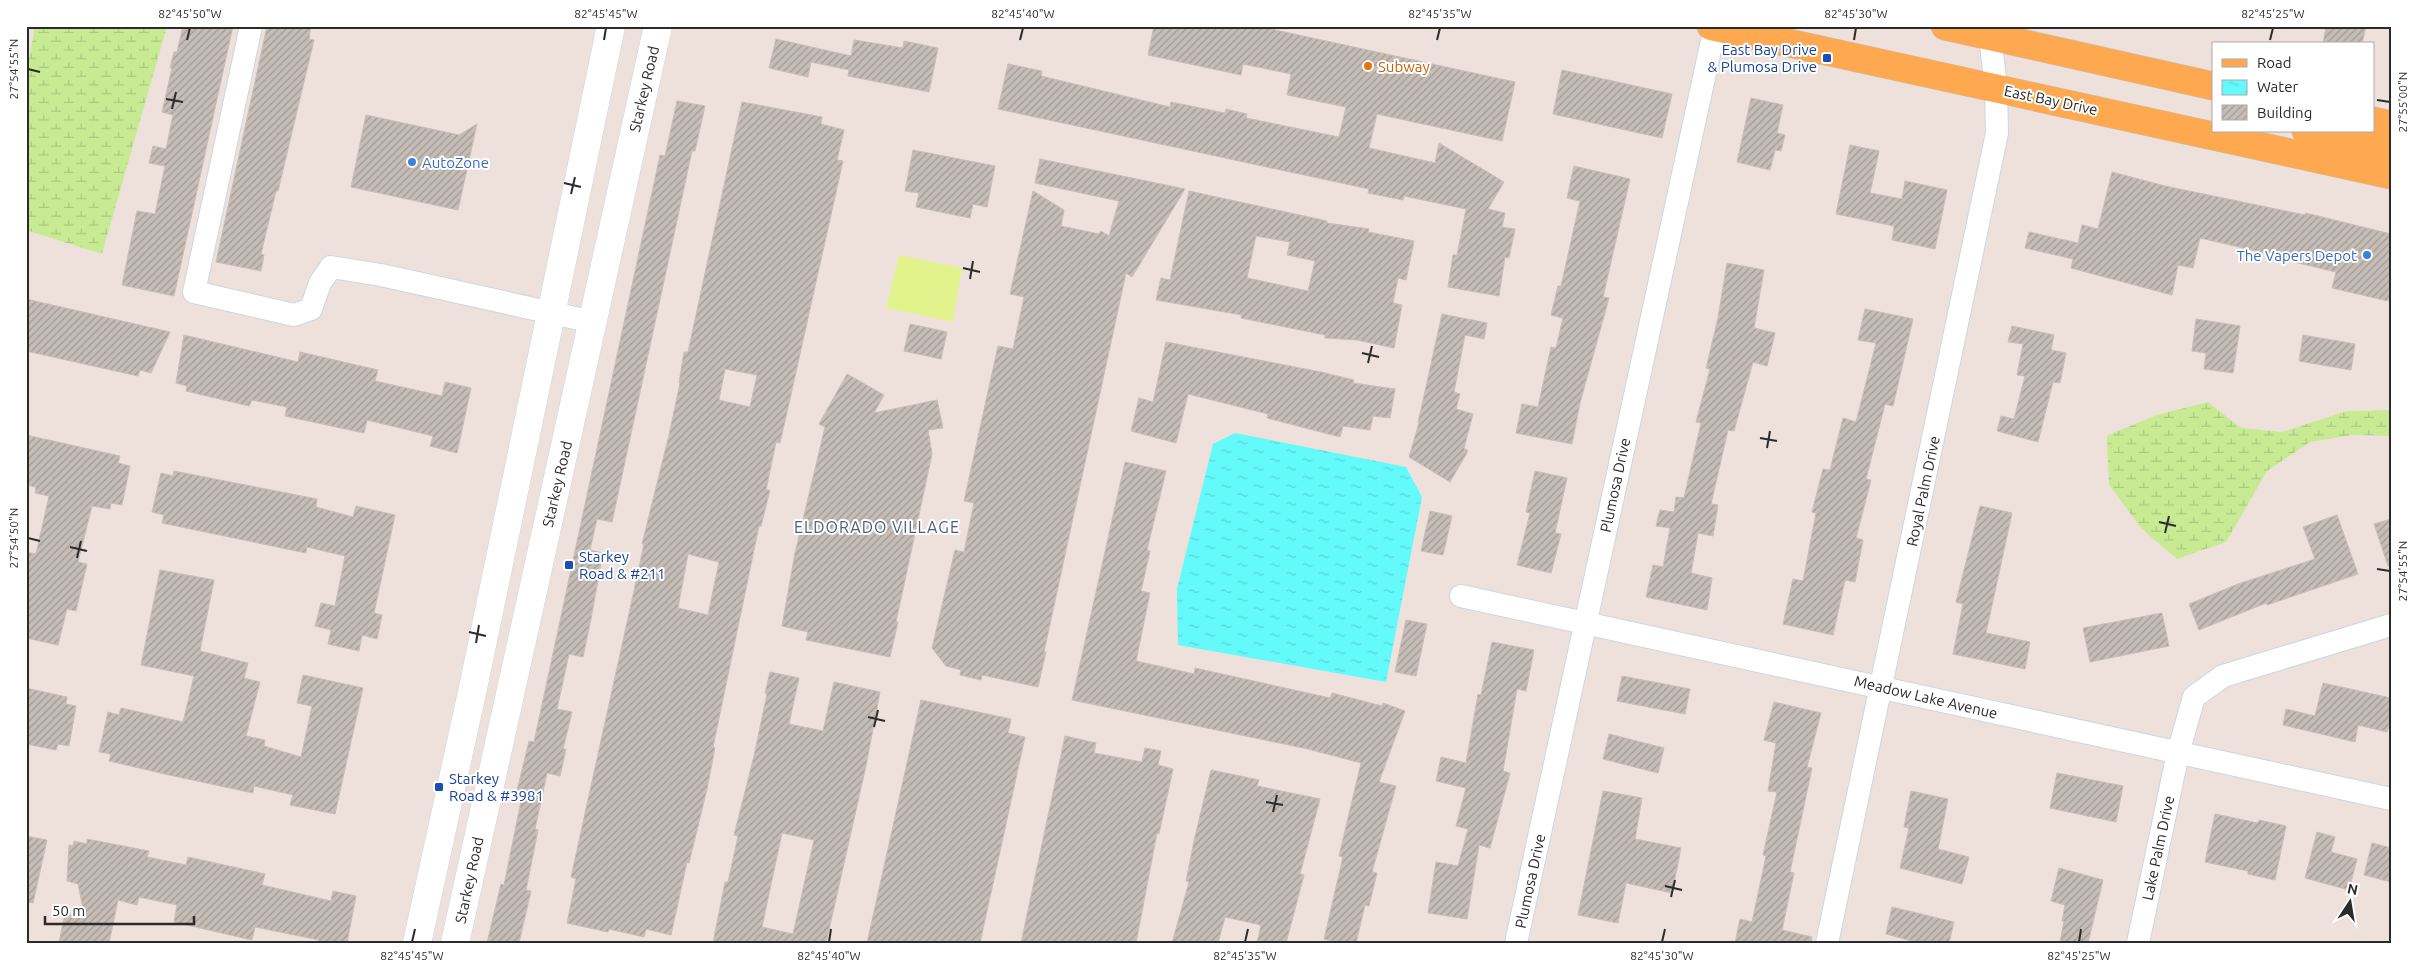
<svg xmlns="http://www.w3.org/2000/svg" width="2417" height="969" font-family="Ubuntu,sans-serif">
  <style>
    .wetland { fill: url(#wetland-marsh) }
    .pitch { fill: #e2f38d }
    .water { fill: url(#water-ripples) }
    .building { fill: url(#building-hatch); stroke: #cabdb5; fill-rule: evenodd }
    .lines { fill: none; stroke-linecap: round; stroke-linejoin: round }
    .street-casing { stroke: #ced6e1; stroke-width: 24 }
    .secondary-casing { stroke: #ced6e1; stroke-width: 29 }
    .primary-casing { stroke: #c4c4c4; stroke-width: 29 }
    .street { stroke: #fff; stroke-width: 22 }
    .secondary { stroke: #fff; stroke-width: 28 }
    .primary { stroke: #fea950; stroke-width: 28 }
    .ticks { fill: none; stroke: #2b2b2b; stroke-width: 2 }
    .transit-dot { fill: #1a4fb4; stroke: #fff; stroke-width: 2 }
    .food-dot { fill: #e8710a; stroke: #fff; stroke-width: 2 }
    .shop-dot { fill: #3f7fe0; stroke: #fff; stroke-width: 2 }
    .labels { text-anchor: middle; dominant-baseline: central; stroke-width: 4; stroke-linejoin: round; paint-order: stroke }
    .transit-label { font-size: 15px; fill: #164399; stroke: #fff; text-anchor: start }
    .food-label { font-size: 15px; fill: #c56008; stroke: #fff; text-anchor: start }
    .street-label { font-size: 15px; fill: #2b2b2b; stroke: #fff }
    .shop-label { font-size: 15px; fill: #366cbe; stroke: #fff; text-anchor: start }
    .neighbourhood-label { font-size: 16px; letter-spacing: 1px; fill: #466080; stroke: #fff }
    .neatline { fill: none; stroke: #2b2b2b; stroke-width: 2 }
    .ticks-label { font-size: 12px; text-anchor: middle; fill: #2b2b2b }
  </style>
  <defs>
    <pattern id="wetland-marsh" width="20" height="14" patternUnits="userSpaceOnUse" patternTransform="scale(1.25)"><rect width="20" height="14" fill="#c7ea93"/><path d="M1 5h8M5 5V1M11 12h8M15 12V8" fill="none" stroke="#abc97f"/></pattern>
    <pattern id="water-ripples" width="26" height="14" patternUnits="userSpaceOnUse" patternTransform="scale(1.25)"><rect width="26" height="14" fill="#64f9fb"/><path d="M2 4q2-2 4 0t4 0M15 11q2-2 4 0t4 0" fill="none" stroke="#57d6d7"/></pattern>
    <pattern id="building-hatch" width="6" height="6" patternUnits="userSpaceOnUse" patternTransform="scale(1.25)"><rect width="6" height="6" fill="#c6bdb7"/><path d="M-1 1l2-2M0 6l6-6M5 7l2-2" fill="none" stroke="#a19a95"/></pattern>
  </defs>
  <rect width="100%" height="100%" fill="#eee1dc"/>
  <!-- wetland -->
  <path class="wetland" d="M35,26H167L102,254L26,230V75Z
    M2208,402L2241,428L2282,432L2347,411L2391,410V436L2353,435L2310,442L2267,471L2226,542L2177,559L2142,529L2109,485L2107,438L2108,435L2157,415Z"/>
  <!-- pitch -->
  <path class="pitch" d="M899,255L962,268L953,322L886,308Z"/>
  <!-- water -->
  <path class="water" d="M1235,433L1406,467L1422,497L1386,682L1178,645L1177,589L1213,444Z"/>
  <!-- building -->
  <path class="building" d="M183,26H233L174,296L122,285L137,211L155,214L165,166L149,163L153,146L166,149L173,115L162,112L172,68H170L174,52H177Z
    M267,26H311L309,39L314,40L278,191H276L261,254L264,255L261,271L216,262Z
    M1154,26H1257L1515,82L1502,141L1377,114L1369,148L1435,163L1439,143L1504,182L1488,209L1505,213L1502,227L1515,229L1509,258L1505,257L1499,296L1448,287L1453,255H1457L1466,209L1404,196L1403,200L1368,193L1369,189L998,109L1008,64L1042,71L1041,76L1170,107L1171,102L1225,113L1226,109L1247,114L1246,118L1339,137L1346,107L1287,95L1291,74L1243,64L1241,75L1148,55Z
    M2326,26H2366L2362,44H2323Z
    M776,39L851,56L854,40L903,48L904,41L938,48L929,92L848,76L849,70L811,62L808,77L769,68Z
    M1562,70L1672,94L1662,138L1553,114Z
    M1751,98L1783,105L1777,133L1785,135L1781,151L1775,150L1770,170L1737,162Z
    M677,101L705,106L695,151H692L612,522L597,519L590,550L603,553L591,619L583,657L569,654L557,709L572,712L563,749H566L560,776L547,773L535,829L538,830L526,890L531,891L519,943H487L501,884L504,885L522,796L516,795L529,741L534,742L660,155L665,156Z
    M742,102L822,117L821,124L844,130L837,160L843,161L790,399L780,443L776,442L766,490H770L761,526H759L713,747L715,748L707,789L689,863L687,862L671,935L646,929L644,937L609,929L608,932L567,923L576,879L571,877L635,586L644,544H642L669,435L680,383H679L684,352H688ZM725,369L757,375L750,407L719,400ZM688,554L719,562L708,615L678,608Z
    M366,115L459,135L477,124L458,210L351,187Z
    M1850,145L1879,151L1870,193L1902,199L1905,181L1947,190L1935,249L1892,240L1894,226L1836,214Z
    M913,150L995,166L987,207L973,204L970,218L916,207L919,193L905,191Z
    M1040,159L1185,189L1132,277L1126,273L1044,652H1046L1038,687L982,675L981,680L960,675L961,670L946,666L932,648L955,550L964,552L974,503L964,501L998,346L1013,349L1024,297L1010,294L1033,191L1064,210L1061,226L1099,234L1101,231L1109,236L1119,201L1035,183Z
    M1574,166L1630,179L1603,297L1609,298L1580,403L1572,444L1516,433L1522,404L1538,407L1551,347L1556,348L1563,318L1551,315L1558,286H1561L1580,201L1567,198Z
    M2112,172L2165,186L2305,215L2306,213L2391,234V289L2388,301L2332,288L2336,272L2294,262L2295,260L2200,238L2193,268L2178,265L2172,295L2071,268L2073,259L2025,248L2029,232L2078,243L2082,225L2098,229Z
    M1189,191L1327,221V223L1369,229L1368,232L1414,241L1406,280L1398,278L1393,303L1402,305L1394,348L1357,340L1325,338V335L1241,318L1242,315L1156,300L1161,278L1170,280ZM1256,236L1290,242L1287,255L1315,261L1308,291L1247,278Z
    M1727,263L1764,270L1754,328L1775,333L1767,366L1753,362L1734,431L1728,430L1711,504L1718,505L1713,536L1698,533L1691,573L1712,578L1707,610L1646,597L1653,565L1663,567L1670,528L1656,526L1660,510L1674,512L1676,497L1684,498L1701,423L1696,422L1710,369L1706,368L1718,318Z
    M26,299L170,332L151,373L140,370L138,376L26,351Z
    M1865,309L1913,319L1893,406L1885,404L1866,479L1871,480L1856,538L1863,540L1855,582L1845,580L1833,635L1783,624L1793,579L1803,581L1816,513L1812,512L1823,469L1830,470L1843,418L1856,422L1876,343L1858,340Z
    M1442,314L1487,323L1484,339L1465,335L1454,392L1460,394L1456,409L1473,414L1464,448L1468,451L1450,482L1409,457L1419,423H1418Z
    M2196,319L2240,326L2233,373L2204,369L2206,353L2192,351Z
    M910,324L947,332L941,359L904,351Z
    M2012,326L2054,335L2051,350L2066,353L2060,383L2053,382L2038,442L1997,431L2001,416L2014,419L2025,376L2017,375L2023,344L2008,342Z
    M184,335L298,362L300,352L378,370L375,381L442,396L445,382L471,388L457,453L430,446L433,436L367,420L364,433L285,416L287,407L252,400L249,406L186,391L187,386L176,383Z
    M2303,335L2355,344L2351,370L2299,361Z
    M1166,342L1321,372L1354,380L1353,383L1395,389L1390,418L1373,416L1370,430L1343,426L1340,437L1267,418L1268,414L1188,394L1176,443L1131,431L1139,398L1153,402Z
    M847,374L884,395L874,413L937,400L943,428L928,430L932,454L896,622H898L890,657L806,640L808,632L782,626L795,553L825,427L819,424Z
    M26,435L120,456L118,463L130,466L122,505L111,503L110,509L92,506L78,562L87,564L76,611L67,609L58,645L26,638V552L36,554L49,496L35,493L36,487L26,485Z
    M1125,462L1166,471L1147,550L1150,551L1141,591L1150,593L1136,661L1194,674L1195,668L1330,698L1332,693L1382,706L1383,703L1405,711L1379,782L1396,786L1372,872L1377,873L1369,906L1365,905L1356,943H1341L1324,939L1343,857L1339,856L1361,763L1308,749L1072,700Z
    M174,471L317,499L316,507L353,517L356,506L395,515L374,613L382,615L377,639L362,635L359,651L328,644L331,630L315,626L321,603L335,606L345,556L307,547L306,553L162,523L164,515L152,512L161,473L173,476Z
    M1535,471L1567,478L1555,533L1561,534L1551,573L1517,565L1530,513L1526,512Z
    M1980,506L2012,513L1986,633L2030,642L2025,669L1953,654L1963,604L1956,602Z
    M1430,511L1452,516L1443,555L1421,551Z
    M2337,515L2358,574L2267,605L2266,603L2199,630L2189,604L2238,584L2315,559L2303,527Z
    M2391,519V566H2388L2374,524Z
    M160,570L214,580L200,651L248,663L244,678L260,682L246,736L265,740L264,746L301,757L312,706L297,703L303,675L363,688L335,814L290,805L293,795L254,786L253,793L169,775L109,761L111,754L99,752L108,712L119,715L121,708L183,722L194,676L141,665Z
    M2162,613L2169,646L2090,662L2083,628Z
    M1406,620L1427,624L1416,676L1395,672Z
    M1492,642L1534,650L1526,691L1517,689L1503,771L1510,773L1490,848L1479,845L1467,919L1428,913L1436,862L1458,866L1468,829L1456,826L1466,788L1436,781L1441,757L1466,763L1478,694L1481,695Z
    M770,672L799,678L789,724L823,731L834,682L880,692L866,766L826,943H713L725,882H728L738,836L734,835L754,756L767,694L765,693ZM782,833L814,840L793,934L762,927Z
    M1622,676L1690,689L1685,714L1617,701Z
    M2323,683L2391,698V717L2387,732L2358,725L2355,742L2283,725L2286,709L2315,716Z
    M26,688L67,697L66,704L76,706L69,746L58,744L56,750L26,744Z
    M921,700L1011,719L1008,733L1025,737L980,943H867Z
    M1774,702L1821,713L1807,767L1812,768L1790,872L1794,873L1782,930L1812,937L1811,943H1735L1740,919L1752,922L1766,856L1763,855L1777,792L1768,791L1776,743L1764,740Z
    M1609,734L1664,748L1658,773L1603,759Z
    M1065,736L1096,743L1094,753L1142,762L1145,748L1161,751L1158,765L1173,769L1159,834L1157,833L1136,943H1021Z
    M1211,770L1259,780L1257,786L1320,799L1300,874L1304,875L1286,943H1257L1261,925L1225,917L1218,943H1172L1189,882L1186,881L1194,841Z
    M2057,773L2123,786L2116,822L2050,808Z
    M1603,791L1642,798L1635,839L1681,848L1672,893L1626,883L1618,923L1578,915Z
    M1911,791L1948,799L1938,849L1969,857L1962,884L1900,868L1909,828L1904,827Z
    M2215,814L2258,823L2259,820L2286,826L2275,880L2248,874V871L2205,862Z
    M2317,832L2335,837L2331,852L2357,859L2349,890L2305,878Z
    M26,836L47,840L33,903L26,902Z
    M87,839L149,851L147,857L186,865L188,857L265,874L262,885L331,901L333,891L356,896L347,943H319V940L255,927L252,940L174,922L177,905L139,897L137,905L118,900L109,943H59L65,913L85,918L78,884L67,881L69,845L73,846L74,841L87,844Z
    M2372,843L2391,848V882L2364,875Z
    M2059,868L2103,880L2088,943H2060L2064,921H2062L2065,905L2051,901Z
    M1892,907L1954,922L1949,943H1919L1886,934Z"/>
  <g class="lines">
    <!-- street casing -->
    <g class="street-casing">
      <path id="street" d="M251,26L194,292L294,315L311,309L320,283L331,267L381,275L593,322
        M1461,596L2391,799
        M1516,943L1715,27
        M1827,943L1997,133L1996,88L1990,36L1992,26
        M2138,943L2178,753L2194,697L2223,676L2391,625"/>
    </g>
    <!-- secondary casing -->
    <g class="secondary-casing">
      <path id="secondary" d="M417,943L473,688L611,26
        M455,943L658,26"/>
    </g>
    <!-- primary casing -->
    <g class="primary-casing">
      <path id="primary" d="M1711,26L2391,175
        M1945,26L2213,86
        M2373,121L2391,125
        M2306,131L2391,149"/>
    </g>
    <!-- street -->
    <use href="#street" class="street"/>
    <!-- secondary -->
    <use href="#secondary" class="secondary"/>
    <!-- primary -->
    <use href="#primary" class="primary"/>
  </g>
  <!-- ticks -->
  <path class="ticks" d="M187,40L190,28M604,40L606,28M1020,40L1023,28M1437,40L1440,28M1854,40L1856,28M2270,40L2273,28M28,69L40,72M166,99L183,102M2377,100L2390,102M172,109L176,92M564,183L581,187M571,194L575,177M963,268L980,272M970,279L973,261M1362,353L1379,357M1368,363L1372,346M1760,438L1777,441M1767,448L1770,431M2159,522L2176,526M2165,533L2169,516M28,538L40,541M70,547L87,551M77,558L81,541M2377,569L2390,571M469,632L486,636M476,643L479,625M868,717L885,721M874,727L878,710M1266,802L1283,805M1273,812L1277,795M1665,886L1682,890M1671,897L1675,880M412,942L415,929M829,942L831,929M1245,942L1248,929M1662,942L1665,929M2079,942L2081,929"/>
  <!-- markers -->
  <g class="transit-dot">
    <rect x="1822" y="53" width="10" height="10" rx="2.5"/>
    <rect x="564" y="560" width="10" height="10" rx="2.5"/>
    <rect x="434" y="782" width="10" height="10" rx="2.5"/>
  </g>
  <circle class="food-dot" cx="1368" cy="66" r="5"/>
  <g class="shop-dot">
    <circle cx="412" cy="162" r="5"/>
    <circle cx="2367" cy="255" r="5"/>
  </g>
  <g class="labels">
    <!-- transit labels -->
    <g class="transit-label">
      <text x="1817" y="49" text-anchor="end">East Bay Drive<tspan x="1817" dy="17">&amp; Plumosa Drive</tspan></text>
      <text x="579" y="556">Starkey<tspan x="579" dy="17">Road &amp; #211</tspan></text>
      <text x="449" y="778">Starkey<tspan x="449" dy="17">Road &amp; #3981</tspan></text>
    </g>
    <!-- food labels -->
    <g class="food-label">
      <text x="1378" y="66">Subway</text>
    </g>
    <!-- street labels -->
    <g class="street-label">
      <text transform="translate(644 89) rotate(-77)">Starkey Road</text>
      <text transform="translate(2051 100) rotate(12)">East Bay Drive</text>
      <text transform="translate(557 484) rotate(-77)">Starkey Road</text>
      <text transform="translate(1615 485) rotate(-78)">Plumosa Drive</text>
      <text transform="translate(1923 491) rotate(-78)">Royal Palm Drive</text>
      <text transform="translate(1926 697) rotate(13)">Meadow Lake Avenue</text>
      <text transform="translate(2158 848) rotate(-78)">Lake Palm Drive</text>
      <text transform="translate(469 880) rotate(-78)">Starkey Road</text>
      <text transform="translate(1530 881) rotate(-78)">Plumosa Drive</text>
    </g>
    <!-- shop labels -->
    <g class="shop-label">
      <text x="422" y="162">AutoZone</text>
      <text x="2357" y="255" text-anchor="end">The Vapers Depot</text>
    </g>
    <!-- neighbourhood labels -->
    <g class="neighbourhood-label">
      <text x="877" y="527">ELDORADO VILLAGE</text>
    </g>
  </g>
  <!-- border -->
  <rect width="2417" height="969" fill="none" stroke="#ffffff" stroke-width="55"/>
  <!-- legend -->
  <rect x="2212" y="42" width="162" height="90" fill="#ffffff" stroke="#aaaaaa"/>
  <rect x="2222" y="59" width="25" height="8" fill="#fea950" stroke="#aaaaaa"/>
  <text x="2257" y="68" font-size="15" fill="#2b2b2b">Road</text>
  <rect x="2222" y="80" width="25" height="15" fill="url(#water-ripples)" stroke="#aaaaaa"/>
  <text x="2257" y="92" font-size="15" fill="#2b2b2b">Water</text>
  <rect x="2222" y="105" width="25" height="15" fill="url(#building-hatch)" stroke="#aaaaaa"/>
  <text x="2257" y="118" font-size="15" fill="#2b2b2b">Building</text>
  <!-- north arrow -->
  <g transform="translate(2350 902) rotate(12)" stroke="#ffffff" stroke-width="4" paint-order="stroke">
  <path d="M0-4L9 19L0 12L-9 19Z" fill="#2b2b2b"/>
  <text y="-8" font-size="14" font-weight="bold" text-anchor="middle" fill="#2b2b2b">N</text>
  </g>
  <!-- scale -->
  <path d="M45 916v8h149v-8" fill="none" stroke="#2b2b2b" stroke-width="2.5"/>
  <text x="52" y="916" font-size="15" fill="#2b2b2b" stroke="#ffffff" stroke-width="4" paint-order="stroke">50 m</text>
  <rect x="28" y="28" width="2362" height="914" class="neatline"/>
  <g class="ticks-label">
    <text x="190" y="18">82°45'50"W</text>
    <text x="606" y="18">82°45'45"W</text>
    <text x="1023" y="18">82°45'40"W</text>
    <text x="1440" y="18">82°45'35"W</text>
    <text x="1856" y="18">82°45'30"W</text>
    <text x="2273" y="18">82°45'25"W</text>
    <text transform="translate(14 69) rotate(-90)" y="4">27°54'55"N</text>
    <text transform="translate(2403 102) rotate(-90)" y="4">27°55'00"N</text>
    <text transform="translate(14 538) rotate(-90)" y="4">27°54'50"N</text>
    <text transform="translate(2403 571) rotate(-90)" y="4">27°54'55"N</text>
    <text x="412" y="960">82°45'45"W</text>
    <text x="829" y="960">82°45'40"W</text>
    <text x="1245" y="960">82°45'35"W</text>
    <text x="1662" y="960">82°45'30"W</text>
    <text x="2079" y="960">82°45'25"W</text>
  </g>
</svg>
